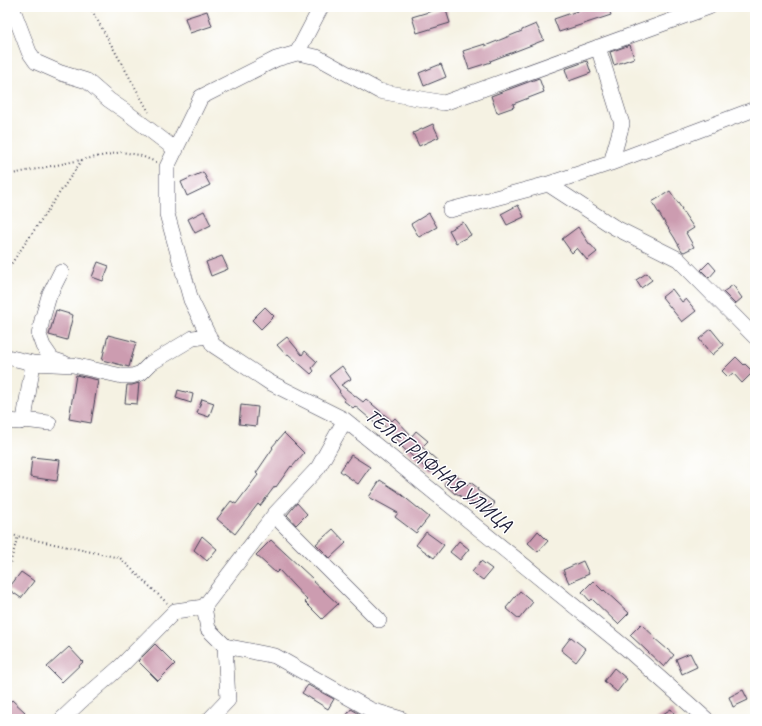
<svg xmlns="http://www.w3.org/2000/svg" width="762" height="726" font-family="Caveat,sans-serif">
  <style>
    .building { fill: #cc9cb0 }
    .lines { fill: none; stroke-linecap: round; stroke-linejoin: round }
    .minor-casing { stroke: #424154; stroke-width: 16 }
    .path { stroke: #424154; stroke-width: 2; stroke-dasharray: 1 3; stroke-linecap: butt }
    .minor { stroke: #fff; stroke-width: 15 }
    .labels { text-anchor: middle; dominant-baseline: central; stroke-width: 3; stroke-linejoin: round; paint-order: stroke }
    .street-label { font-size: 20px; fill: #22223b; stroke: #fff }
  </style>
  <rect width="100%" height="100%" fill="#fff"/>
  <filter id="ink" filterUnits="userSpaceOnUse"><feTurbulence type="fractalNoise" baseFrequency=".025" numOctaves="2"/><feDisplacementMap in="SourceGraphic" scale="8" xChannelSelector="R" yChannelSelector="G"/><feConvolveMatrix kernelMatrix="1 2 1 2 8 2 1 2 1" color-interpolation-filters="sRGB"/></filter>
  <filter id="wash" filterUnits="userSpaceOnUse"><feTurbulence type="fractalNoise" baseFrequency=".012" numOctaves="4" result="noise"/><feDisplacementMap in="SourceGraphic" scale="16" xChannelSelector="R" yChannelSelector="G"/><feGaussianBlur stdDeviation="0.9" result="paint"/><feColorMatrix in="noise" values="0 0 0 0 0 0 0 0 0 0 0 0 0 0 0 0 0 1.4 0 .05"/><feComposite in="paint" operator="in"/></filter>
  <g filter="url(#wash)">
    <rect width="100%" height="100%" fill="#f5f2e3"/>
    <g id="blocks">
      <!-- building -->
      <path class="building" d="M445,7L450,23L417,33L412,17Z
        M589,7H608L611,15L559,32L554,19Z
        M207,11L212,26L190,33L185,18Z
        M536,24L544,40L529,46L490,61L491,62L469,69L463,51L485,44V46L522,31V30Z
        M630,45L634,58L614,65L610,52Z
        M587,61L591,73L569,81L565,69Z
        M441,64L446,77L424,86L419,73Z
        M539,78L544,92L513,104L514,107L497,113L491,96Z
        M433,124L439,137L419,146L413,133Z
        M203,172L210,185L187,196L181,182Z
        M670,191L682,209H681L694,228L686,233L694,247L684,252L682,251L674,237L663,220L652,202Z
        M518,205L524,217L507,225L501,214Z
        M204,211L211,225L195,233L188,219Z
        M429,213L437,227L419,237L411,224Z
        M463,222L471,235L456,243L449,230Z
        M578,227L590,245H591L597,252L587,260L577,248L572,253L562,239Z
        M222,256L228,269L211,276L206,262Z
        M98,262L109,266L103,281L92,277Z
        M709,262L716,270L709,278L701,270Z
        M647,273L652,280L641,288L636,280Z
        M733,285L742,298L735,304L723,292Z
        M672,289L682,302L686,299L696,311L682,322L662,297Z
        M265,307L274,316L261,329L252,320Z
        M56,310L73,315L67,340L49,335Z
        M711,329L724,345L712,355L699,339Z
        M108,335L136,342L129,367L102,360Z
        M287,337L302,355L305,351L317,362L312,368L314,371L311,374L288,354L286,355L277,345Z
        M736,357L744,365L745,364L753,372L742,383L733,373L728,377L722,371Z
        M342,366L351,379L341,385L363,402L366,399L392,421L395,418L412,436L416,431L428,441L422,447L439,462L430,472L402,447L403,446L379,420L376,424L355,406L353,408L344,401L345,399L339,392L340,391L329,376Z
        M76,375L98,380L91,423L69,419Z
        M139,383L137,404L125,403L127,385H132Z
        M178,390L193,394L191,403L176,398Z
        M202,399L214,403L209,417L197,413Z
        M241,405L258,407L256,426L239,424Z
        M284,433L304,453L292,467L291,466L276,487L275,486L260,506L258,504L235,534L217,519L231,501L236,504L258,475L256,473L273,448L272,447Z
        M351,455L370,467L358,484L340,471Z
        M32,457L60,460L57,481L30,477Z
        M454,473L468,485L470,482L478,488L477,490L495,503L487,513L469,500V502L456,493L455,494L444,484Z
        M380,480L397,491L429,517L416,533L395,517L398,513L369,497Z
        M297,503L307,514L296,525L287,515Z
        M333,529L346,543L330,558L316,544Z
        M538,531L548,541L538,552L528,543Z
        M426,532L444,545L434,558L416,545Z
        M202,536L217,549L207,561L194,550Z
        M271,540L313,579L312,580L338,604L322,619L305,602L307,600L279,570L276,573L256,555Z
        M459,541L469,549L460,560L450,552Z
        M481,561L492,569L483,580L472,572Z
        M583,561L589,574L569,583L563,570Z
        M21,572L34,581L21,598L8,589Z
        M593,581L603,591L604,590L629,613L618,624L592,599L590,601L582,592Z
        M520,591L533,602L519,619L506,608Z
        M641,624L655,637L654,638L674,655L664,667L630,635Z
        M571,637L586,649L576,662L561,650Z
        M155,644L175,664L158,681L138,661Z
        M69,647L83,662L62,682L47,667Z
        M690,653L697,667L682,674L676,659Z
        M614,668L627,679L617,692L604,681Z
        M308,685L334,699L328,709L302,693Z
        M743,690L748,700L733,707L729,697Z
        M12,700L25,712L18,719H10L7,716V705Z
        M351,709L367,718L370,719H344Z
        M671,709L678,719H655Z"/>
    </g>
  </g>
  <g filter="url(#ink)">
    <use href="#blocks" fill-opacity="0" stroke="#424154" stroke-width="1"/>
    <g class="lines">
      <!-- minor casing -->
      <g class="minor-casing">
        <path id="minor" d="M12,7L29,52L36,62L61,73L87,81L109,100L125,111L176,150
          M297,53L321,7
          M611,163L755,109
          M548,184L614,227L678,259L755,337
          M450,210L548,184L611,163L622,124L598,47
          M61,272L49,296L42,320L39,335L43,346L52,359L64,363
          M7,357L33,363
          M7,421L20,422L24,420
          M49,423L24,420L33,363L73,365L122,376H132L141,373L151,363L193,338L209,336
          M274,515L379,620
          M204,607L208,629L225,646L228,700L210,719
          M225,646L275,656L371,710L401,719
          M62,719L81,701L120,667L175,611L204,607L274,515L318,468L345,420
          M706,719L627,649L345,420L269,382L213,345L191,300L167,214V167L201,97L276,59L297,53L317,57L379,91L444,103L709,7"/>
      </g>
      <!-- path -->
      <path class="path" d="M90,7L149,112
        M7,175L91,158L122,152L139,155L156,162
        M7,270L82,160
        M7,534L120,558L167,603
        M7,574L18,536"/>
      <!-- minor -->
      <use href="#minor" class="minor"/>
    </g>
  </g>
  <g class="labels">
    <!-- street labels -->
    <g class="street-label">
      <text transform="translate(439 470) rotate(39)">ТЕЛЕГРАФНАЯ УЛИЦА</text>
    </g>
  </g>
  <!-- margin -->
  <rect width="762" height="726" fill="none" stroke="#fff" stroke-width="24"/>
</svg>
